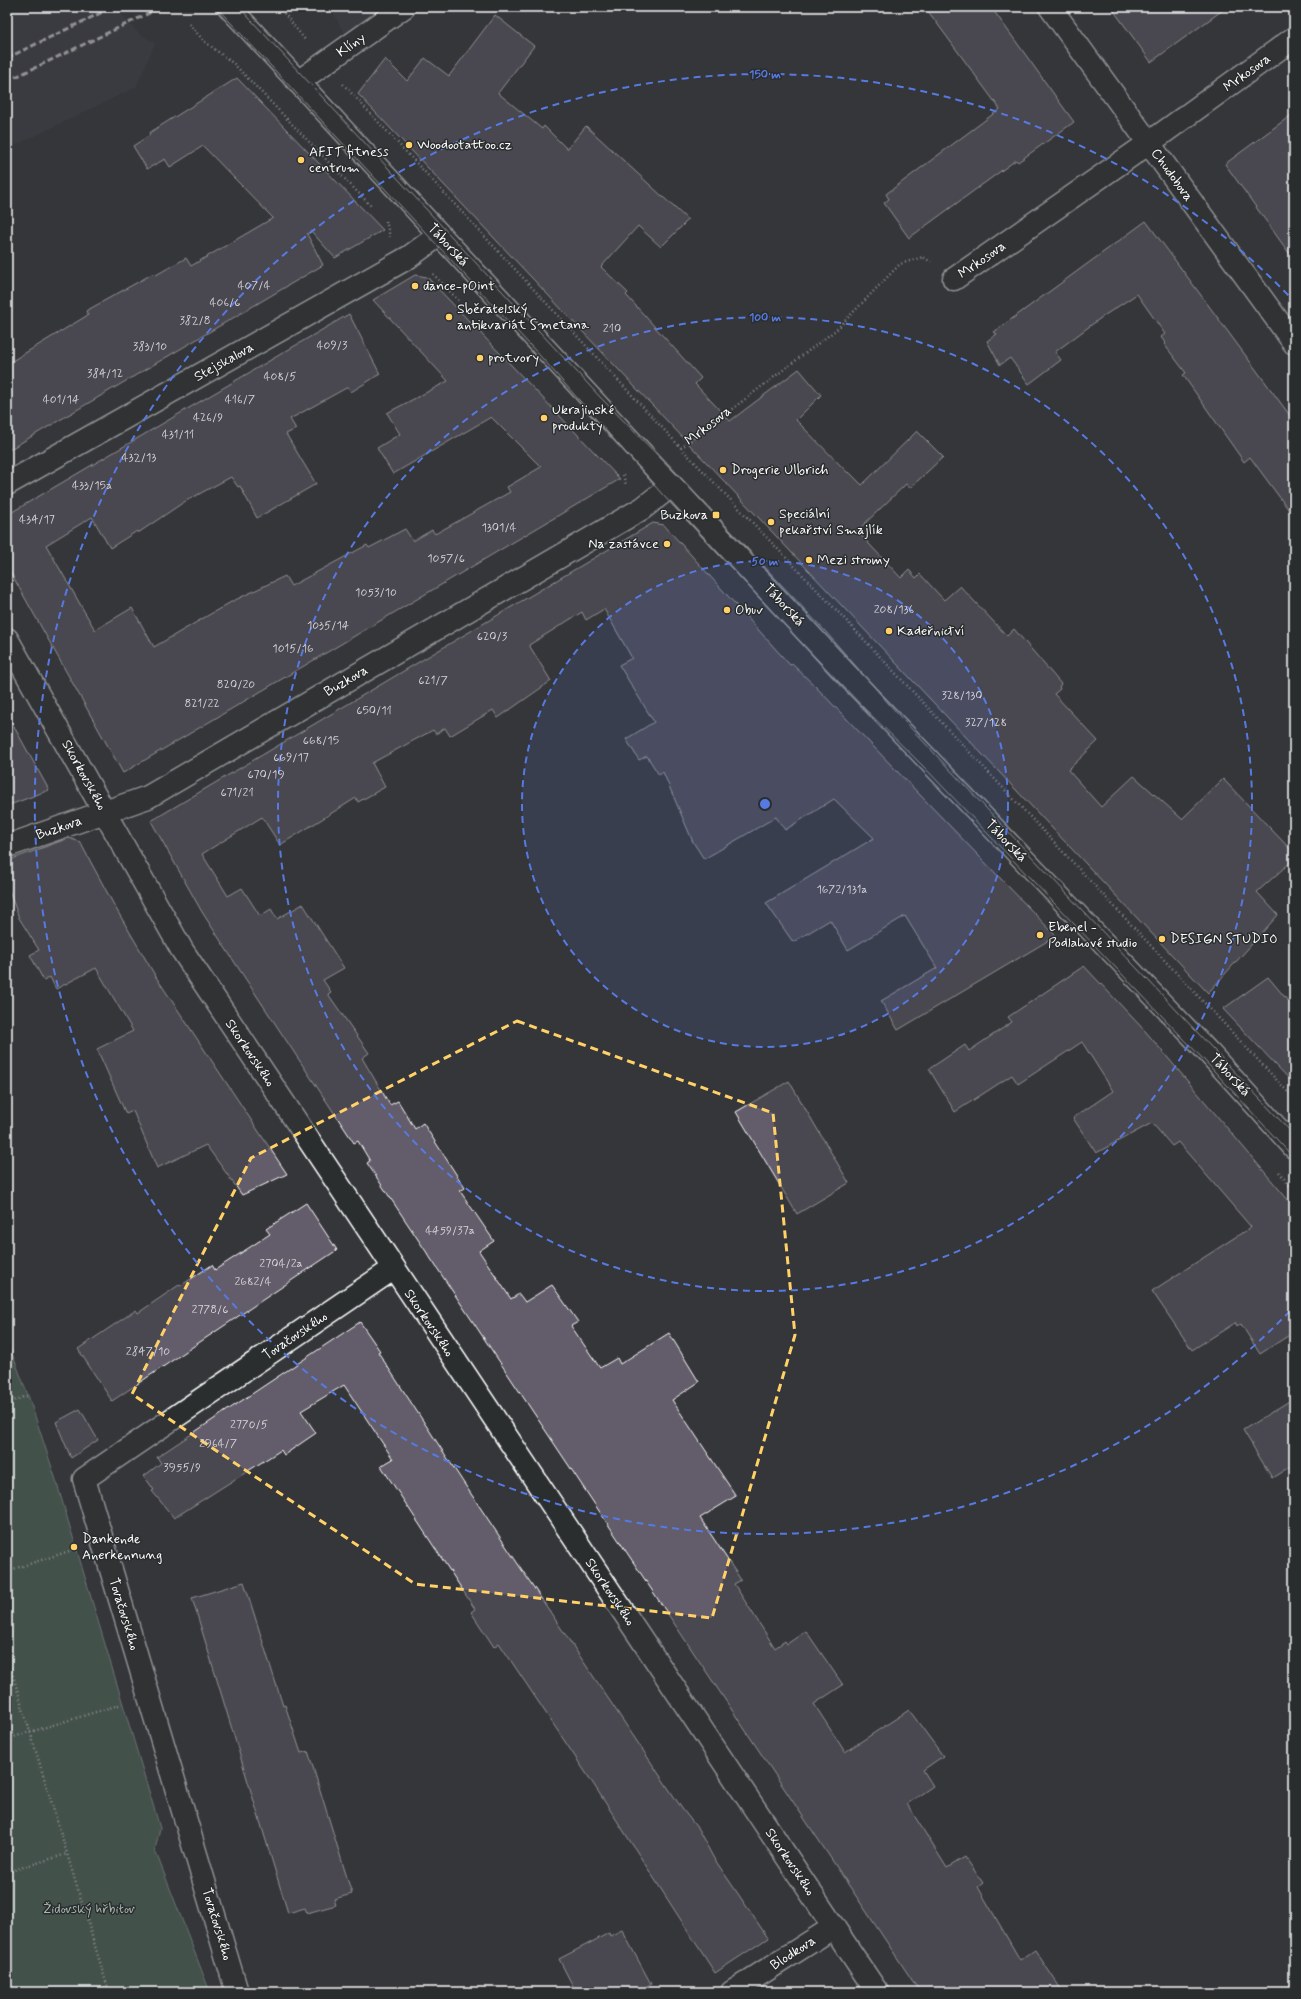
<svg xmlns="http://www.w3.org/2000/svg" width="1301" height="1999" font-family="Mynerve,sans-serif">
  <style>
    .built { fill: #434149 }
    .green { fill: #567160; stroke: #aab8b0 }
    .building { fill: #635b6b; stroke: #fff }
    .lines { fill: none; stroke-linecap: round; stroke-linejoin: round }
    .minor-casing { stroke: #fff; stroke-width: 25 }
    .path { stroke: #fff; stroke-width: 2.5; stroke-dasharray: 1 3; stroke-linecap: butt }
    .minor { stroke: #2a2d2e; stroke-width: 22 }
    .tram { stroke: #fff; stroke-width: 1 }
    .rail { stroke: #fff; stroke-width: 3; stroke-dasharray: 6 3; stroke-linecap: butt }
    .marked { fill: none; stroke: #ffd166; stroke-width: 3; stroke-dasharray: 8 5; stroke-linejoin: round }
    .ring { fill: none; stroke: #567ae2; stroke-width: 2; stroke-dasharray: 7 5 }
    .poi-dot { fill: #ffd166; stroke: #2a2d2e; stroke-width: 1.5 }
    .labels { text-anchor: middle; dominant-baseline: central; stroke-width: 3; stroke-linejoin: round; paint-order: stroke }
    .number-label { font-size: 12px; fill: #d8d6da }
    .street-label { font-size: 14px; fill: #fff; stroke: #2a2d2e }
    .poi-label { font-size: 14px; fill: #fff; stroke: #2a2d2e; text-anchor: start }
    .park-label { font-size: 14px; fill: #aab8b0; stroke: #2a2d2e }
    .centre { fill: #567ae2; stroke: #2a2d2e; stroke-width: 2 }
    .ring-label { font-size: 12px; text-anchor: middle; font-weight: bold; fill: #567ae2; stroke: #2a2d2e; stroke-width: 3; stroke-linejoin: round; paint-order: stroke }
  </style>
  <rect width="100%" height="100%" fill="#35363a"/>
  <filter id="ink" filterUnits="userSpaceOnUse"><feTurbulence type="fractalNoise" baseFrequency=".025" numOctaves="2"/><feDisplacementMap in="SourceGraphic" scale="8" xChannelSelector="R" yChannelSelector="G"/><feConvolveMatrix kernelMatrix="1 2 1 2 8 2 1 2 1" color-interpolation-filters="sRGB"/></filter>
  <g filter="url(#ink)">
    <!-- built -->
    <path class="built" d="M7,7H114L139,34L155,43L136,87L7,149Z
      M331,7H382L345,35Z"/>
    <!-- green -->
    <path class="green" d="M7,1340L29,1398L55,1477L160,1828L155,1850L210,1992H7Z"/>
    <!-- building -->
    <path class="building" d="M925,7H991L1074,122L1018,162L1016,160L909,238L884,203L889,199L886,194L1000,109Z
      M1111,7H1227L1151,62Z
      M495,15L534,46L498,93L542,129L544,126L567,149L586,126L688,220L661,247L638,226L601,267L628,293L626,295L701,378L695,384L730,421L799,369L821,395L796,420L848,473L849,472L862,485L917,431L943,457L910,488L906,484L857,531L901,578L909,570L916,578L920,574L944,600L960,586L1007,636L1014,629L1061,684L1059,687L1060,689L1054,694L1098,741L1068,770L1101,807L1134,776L1182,819L1223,779L1294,853V859L1257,892L1278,915L1208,993L358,94L385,59L407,81L425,58L449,76Z
      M237,78L383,230L335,258L311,231L307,234L323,265L7,451V364L88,315L86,311L154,273L156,275L186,258L191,266L273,218L203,146L170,167L165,159L147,169L133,146L150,135L149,133Z
      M1294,113V260L1225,164Z
      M1146,221L1294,421V517L1250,457L1244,462L1183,375L1186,373L1164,344L1165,343L1161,337L1165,334L1137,294L1102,317L1055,352L1061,360L1029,384L1010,358L1000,365L987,341L997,334L994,332Z
      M415,275L427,277L620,479L123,773L7,566V515L349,314L380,374L351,392L348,387L290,419L296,429L286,434L316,484L257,518L240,486L238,487L231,477L184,502L138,533L137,531L110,548L92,517L46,545L95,630L132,608L154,647L231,602L285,576L291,586L367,545L369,548L405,529L413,541L432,530L435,534L510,492L507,487L541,467L491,417L393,474L377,448L400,434L387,413L448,381L373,300Z
      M653,523L664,525L790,665L792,664L815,686L1056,936L898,1030L881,1001L937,968L905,916L848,950L830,920L793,942L766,903L874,838L834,799L785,830L776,817L704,859L693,842L663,772L659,775L647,756L639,760L626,739L654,722L619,665L632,658L604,609L586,620L582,612L529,645L551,681L498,718L493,710L450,736L445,728L436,734L433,730L372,763L385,787L358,802L356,798L280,845L262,817L202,854L228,896L242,888L260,916L271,909L277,919L303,904L344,968L323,980L331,992L328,994L369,1053L362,1058L390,1105L398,1101L415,1129L423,1123L465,1188L460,1191L494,1241L479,1251L511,1299L519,1294L525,1302L552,1285L578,1322L571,1326L600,1368L617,1358L620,1364L669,1333L699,1382L672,1400L736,1496L700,1518L741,1580L734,1584L775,1648L785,1641L787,1644L806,1631L843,1685L814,1704L845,1752L909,1710L943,1756L923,1770L933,1786L907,1804L947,1868L965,1857L983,1883L978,1887L1020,1960L1035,1950L1063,1992H920L367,1163L370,1161L358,1141L354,1143L239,969L202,912L151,821Z
      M7,714L49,790L7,806Z
      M69,838L80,842L115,907L156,977L287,1174L242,1195L206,1145L157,1168L133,1111L126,1114L97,1049L133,1031L96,968L56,989L50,977L44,981L30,955L39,950L19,918L7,885V861Z
      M1084,966L1146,1032L1294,1207V1332L1260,1354L1241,1324L1237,1327L1235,1323L1192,1350L1152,1291L1251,1227L1178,1142L1172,1146L1152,1123L1096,1153L1073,1118L1113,1091L1082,1042L1018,1084L1012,1075L955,1112L929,1069L965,1045L969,1051L1012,1022L1008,1017Z
      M1268,977L1294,1008V1084L1223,1009Z
      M789,1081L849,1183L797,1214L736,1112Z
      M306,1203L337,1250L112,1401L78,1349L136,1310L138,1313L179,1285L180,1286L212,1265L215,1270L270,1234L266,1229Z
      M360,1322L380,1351L378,1352L463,1482L683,1810L698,1829L713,1857L768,1938L715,1973L594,1785L499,1643L494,1647L471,1612L475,1609L381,1466L393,1459L344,1385L301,1411L316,1433L284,1455L281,1450L174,1518L152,1491L154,1490L144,1476L161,1463L157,1457Z
      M1294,1398V1464L1272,1478L1243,1430Z
      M80,1409L98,1440L71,1458L56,1422Z
      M244,1582L283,1706L285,1705L301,1753L308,1751L352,1894L334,1899L336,1905L307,1913L305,1908L288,1913L192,1598Z
      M622,1930L651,1984L635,1992H576L559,1959L609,1933L610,1936Z"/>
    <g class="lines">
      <!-- minor casing -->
      <g class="minor-casing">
        <path id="minor" d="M229,7L847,675L1209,1053L1294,1147
          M1050,7L1294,343
          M298,82L404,7
          M954,279L1149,143L1294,38
          M7,484L409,257L439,235
          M7,639L182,950L877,1992
          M7,846L148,797L643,508L671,486
          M237,1992L84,1479L393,1269
          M732,1992L834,1927"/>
      </g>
      <!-- path -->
      <path class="path" d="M279,7L306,41
        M189,24L204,41L234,64L371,206
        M343,84L681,448L841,615L1287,1091L1294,1094
        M386,221L390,237
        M433,274L460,302
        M681,448L837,329L900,264L923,257L931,262
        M623,475L626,485
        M1279,1172L1294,1191
        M7,1403L27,1396L29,1398
        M7,1571L76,1549
        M7,1656L109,1992
        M7,1739L122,1704
        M7,1872L67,1854
        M7,1981L11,1992
        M88,1992L108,1986"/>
      <!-- minor -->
      <use href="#minor" class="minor"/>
      <!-- tram -->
      <path class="tram" d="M239,7L601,398L698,496L825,631L904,721L1294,1135
        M218,9L542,358L662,494L792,633L864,708L924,767L1204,1060L1294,1158"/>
      <!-- rail -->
      <path class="rail" d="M7,58L113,7
        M7,81L162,7"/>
    </g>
  </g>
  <!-- marked area -->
  <path d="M0 0H1301V1999H0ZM517,1021L773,1113L795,1335L712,1618L415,1584L132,1394L251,1158Z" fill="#35363a" fill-opacity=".55" fill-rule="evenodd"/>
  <path class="marked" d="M517,1021L773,1113L795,1335L712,1618L415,1584L132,1394L251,1158Z"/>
  <!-- distance rings -->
  <circle cx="765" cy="804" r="243" fill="#567ae2" fill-opacity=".12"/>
  <g class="ring">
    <circle cx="765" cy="804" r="243"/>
    <circle cx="765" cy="804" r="487"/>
    <path d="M1290 1311A730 730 0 1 1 1290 297"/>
  </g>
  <!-- markers -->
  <g class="poi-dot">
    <circle cx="409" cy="145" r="4"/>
    <circle cx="301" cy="160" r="4"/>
    <circle cx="415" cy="286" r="4"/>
    <circle cx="449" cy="317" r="4"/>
    <circle cx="480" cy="358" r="4"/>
    <circle cx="544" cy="418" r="4"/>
    <circle cx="723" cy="470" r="4"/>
    <rect x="712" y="511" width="8" height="8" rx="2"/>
    <circle cx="771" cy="522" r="4"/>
    <circle cx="667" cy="544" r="4"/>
    <circle cx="809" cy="560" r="4"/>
    <circle cx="727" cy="610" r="4"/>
    <circle cx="889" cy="631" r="4"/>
    <circle cx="1040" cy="935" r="4"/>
    <circle cx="1162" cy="939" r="4"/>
    <circle cx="74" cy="1547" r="4"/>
  </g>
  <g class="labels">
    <!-- number labels -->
    <g class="number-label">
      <text x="254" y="286">407/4</text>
      <text x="225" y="303">406/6</text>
      <text x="195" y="321">382/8</text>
      <text x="612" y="329">210</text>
      <text x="332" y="346">409/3</text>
      <text x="150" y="347">383/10</text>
      <text x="105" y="374">384/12</text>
      <text x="280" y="377">408/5</text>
      <text x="61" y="400">401/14</text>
      <text x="240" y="400">416/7</text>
      <text x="208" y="418">426/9</text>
      <text x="178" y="435">431/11</text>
      <text x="139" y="458">432/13</text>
      <text x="92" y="486">433/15a</text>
      <text x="37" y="520">434/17</text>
      <text x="499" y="528">1301/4</text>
      <text x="446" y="559">1057/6</text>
      <text x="376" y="593">1053/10</text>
      <text x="894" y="610">208/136</text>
      <text x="328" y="626">1035/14</text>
      <text x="492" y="637">620/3</text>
      <text x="293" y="649">1015/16</text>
      <text x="433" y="681">621/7</text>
      <text x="236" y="685">820/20</text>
      <text x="962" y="696">328/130</text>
      <text x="202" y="704">821/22</text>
      <text x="374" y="711">650/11</text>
      <text x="986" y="723">327/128</text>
      <text x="321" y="741">668/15</text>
      <text x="291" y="758">669/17</text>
      <text x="266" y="775">670/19</text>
      <text x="237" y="793">671/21</text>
      <text x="842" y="890">1672/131a</text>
      <text x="450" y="1231">4459/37a</text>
      <text x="281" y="1264">2704/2a</text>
      <text x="253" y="1282">2682/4</text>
      <text x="210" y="1310">2778/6</text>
      <text x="148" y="1352">2847/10</text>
      <text x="249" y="1425">2770/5</text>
      <text x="218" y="1444">2964/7</text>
      <text x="182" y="1468">3955/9</text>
    </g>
    <!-- street labels -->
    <g class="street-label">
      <text transform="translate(351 45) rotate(-35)">Klíny</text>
      <text transform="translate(1247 73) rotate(-36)">Mrkosova</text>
      <text transform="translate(1172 175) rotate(54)">Chudobova</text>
      <text transform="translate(448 245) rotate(47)">Táborská</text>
      <text transform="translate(982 260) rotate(-35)">Mrkosova</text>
      <text transform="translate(224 362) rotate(-29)">Stejskalova</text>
      <text transform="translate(708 426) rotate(-38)">Mrkosova</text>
      <text transform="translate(784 605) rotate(47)">Táborská</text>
      <text transform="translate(346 681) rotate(-30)">Buzkova</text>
      <text transform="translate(84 775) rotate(61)">Skorkovského</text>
      <text transform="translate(59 828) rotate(-19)">Buzkova</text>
      <text transform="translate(1006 841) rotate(46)">Táborská</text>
      <text transform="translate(250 1053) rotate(56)">Skorkovského</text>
      <text transform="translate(1230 1075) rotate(47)">Táborská</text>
      <text transform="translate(429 1323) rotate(56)">Skorkovského</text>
      <text transform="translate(295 1336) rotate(-34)">Tovačovského</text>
      <text transform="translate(610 1592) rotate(56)">Skorkovského</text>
      <text transform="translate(124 1614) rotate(73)">Tovačovského</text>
      <text transform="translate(790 1862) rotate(56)">Skorkovského</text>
      <text transform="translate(217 1924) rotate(73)">Tovačovského</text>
      <text transform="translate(793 1953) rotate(-33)">Blodkova</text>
    </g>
    <!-- poi labels -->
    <g class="poi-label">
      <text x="417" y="145">Woodootattoo.cz</text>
      <text x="309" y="152">AFIT fitness<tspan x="309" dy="16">centrum</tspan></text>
      <text x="423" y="286">dance-pOint</text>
      <text x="457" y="309">Sběratelský<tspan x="457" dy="16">antikvariát Smetana</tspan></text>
      <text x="488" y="358">protvory</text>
      <text x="552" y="410">Ukrajinské<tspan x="552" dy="16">produkty</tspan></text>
      <text x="731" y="470">Drogerie Ulbrich</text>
      <text x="779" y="514">Speciální<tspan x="779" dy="16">pekařství Smajlík</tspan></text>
      <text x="708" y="515" text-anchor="end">Buzkova</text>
      <text x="659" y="544" text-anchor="end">Na zastávce</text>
      <text x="817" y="560">Mezi stromy</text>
      <text x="735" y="610">Obuv</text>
      <text x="897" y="631">Kadeřnictví</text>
      <text x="1048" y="927">Ebenel -<tspan x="1048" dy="16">Podlahové studio</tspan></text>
      <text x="1170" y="939">DESIGN STUDIO</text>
      <text x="82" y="1539">Dankende<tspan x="82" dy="16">Anerkennung</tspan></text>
    </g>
    <!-- park labels -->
    <g class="park-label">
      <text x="89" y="1909">Židovský hřbitov</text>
    </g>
  </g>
  <circle cx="765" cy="804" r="6" class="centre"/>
  <g class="ring-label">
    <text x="765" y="78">150 m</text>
    <text x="765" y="321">100 m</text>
    <text x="765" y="565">50 m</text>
  </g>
  <!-- margin -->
  <rect width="1301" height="1999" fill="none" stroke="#2a2d2e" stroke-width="24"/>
  <rect x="12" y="12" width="1277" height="1975" fill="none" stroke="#fff" stroke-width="1.5" filter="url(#ink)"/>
</svg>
